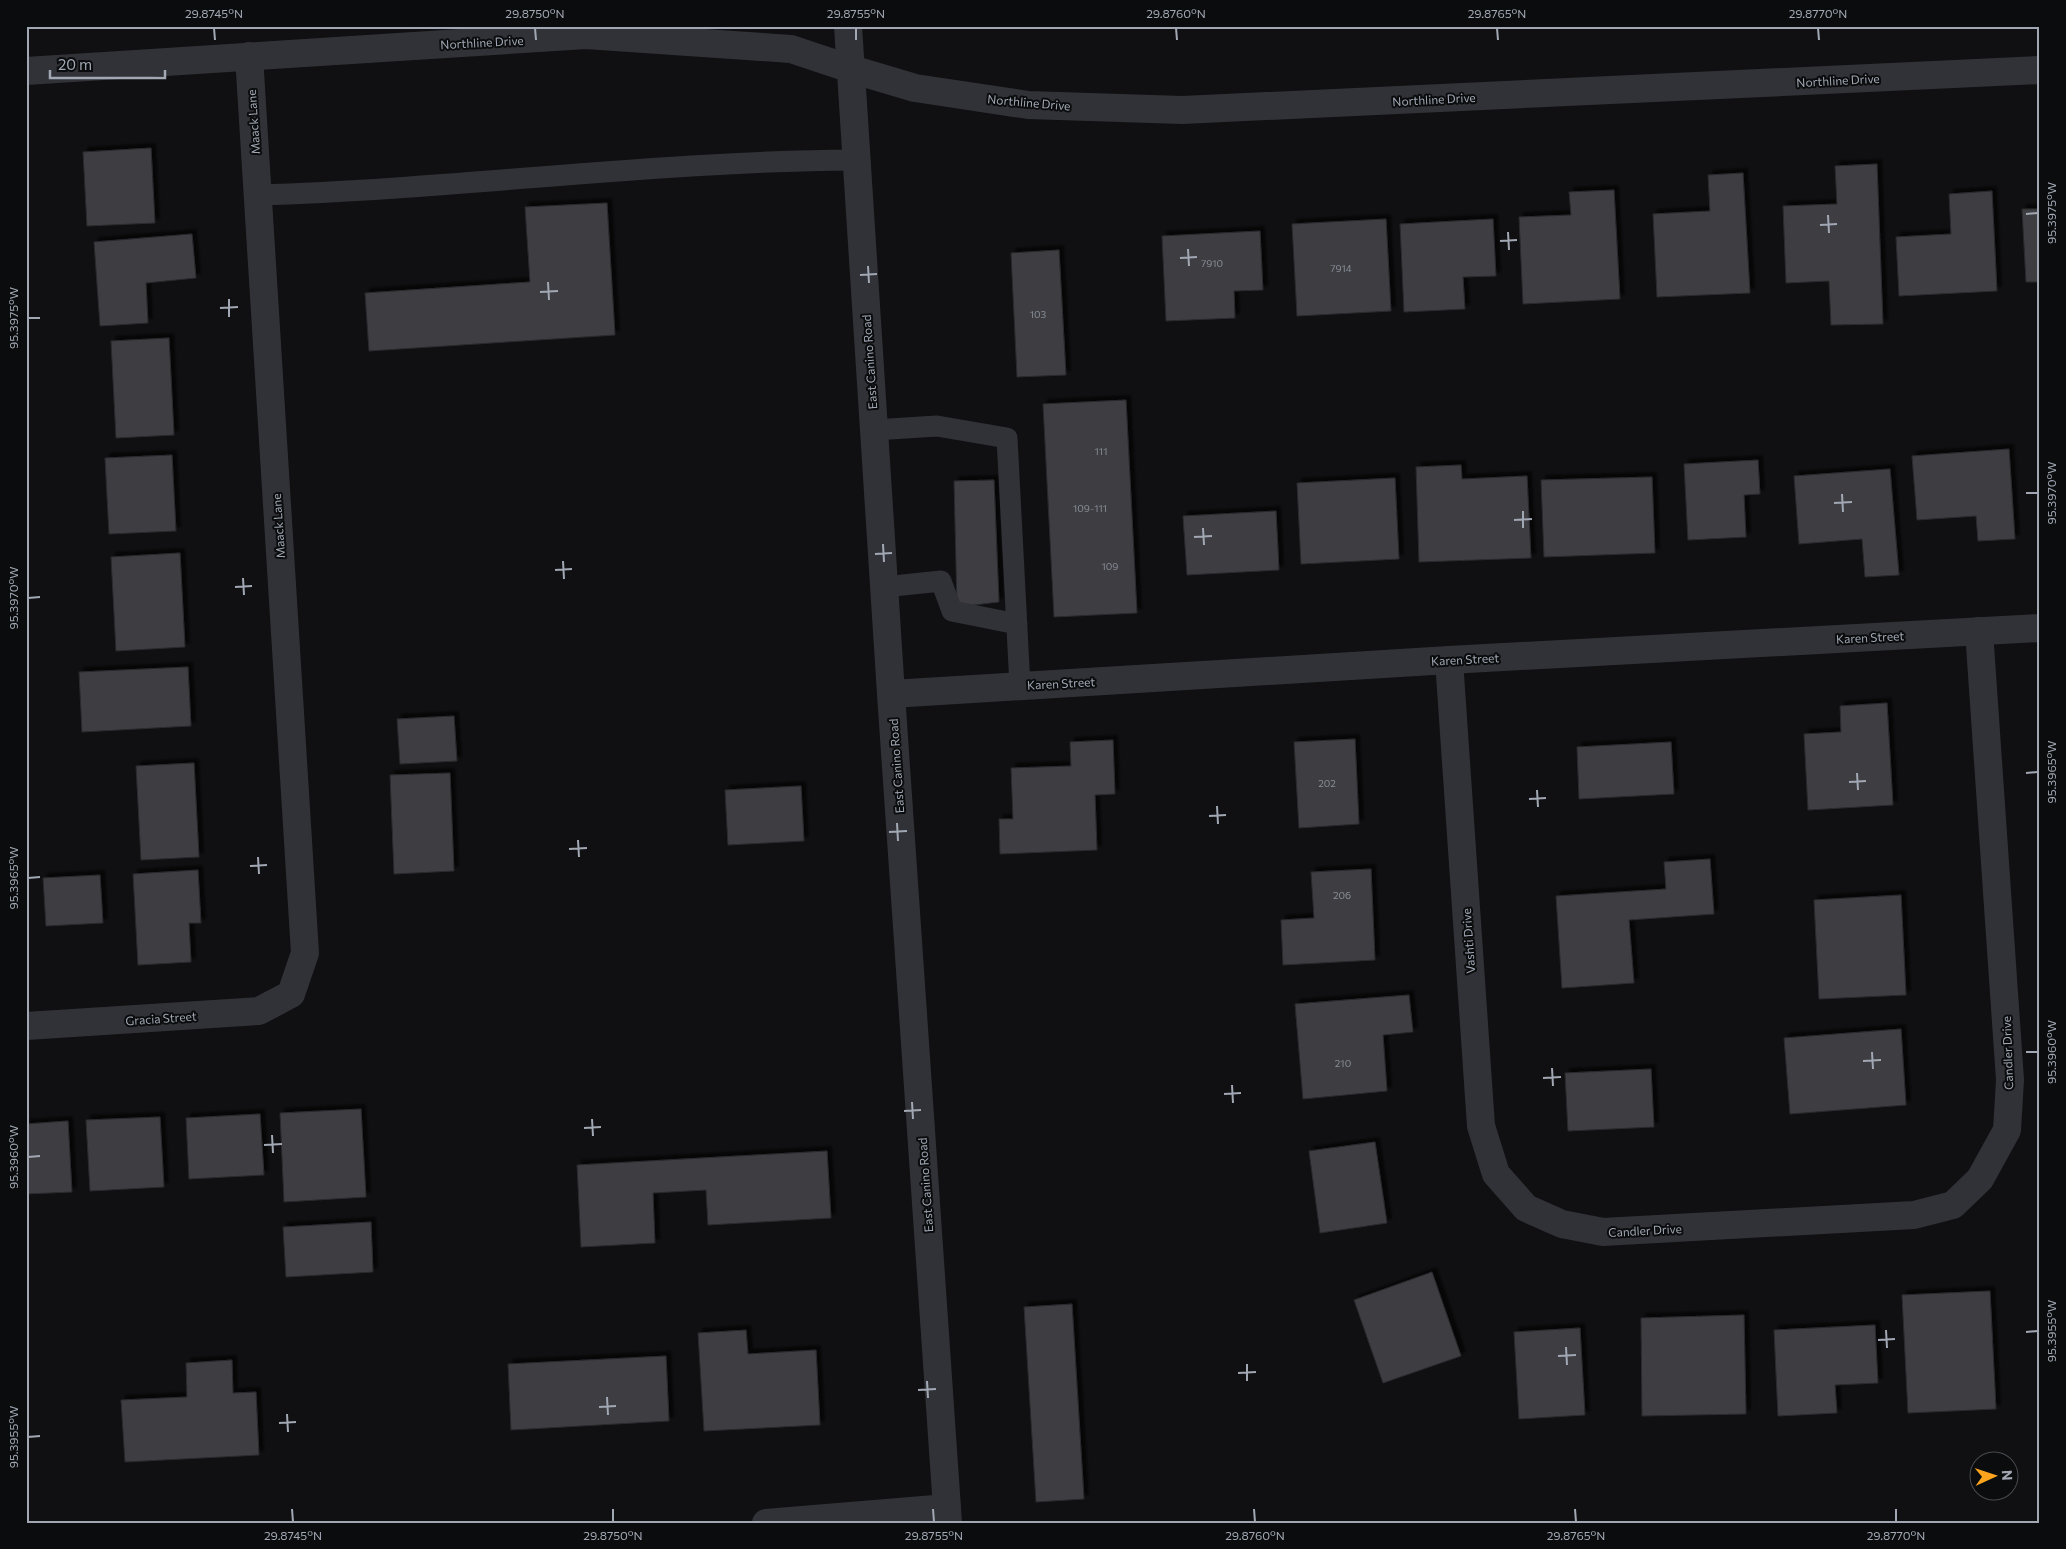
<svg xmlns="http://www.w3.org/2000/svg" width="2066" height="1549" font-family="Commissioner,sans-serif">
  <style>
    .building { fill: #3c3e42; stroke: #2a2a2e; filter: url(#shadow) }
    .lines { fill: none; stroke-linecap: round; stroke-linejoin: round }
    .service { stroke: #313237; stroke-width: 21 }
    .minor { stroke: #313237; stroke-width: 28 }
    .tertiary { stroke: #313237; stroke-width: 28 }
    .ticks { fill: none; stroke: #a1a8b4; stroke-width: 2 }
    .labels { text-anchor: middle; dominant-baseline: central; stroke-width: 4; stroke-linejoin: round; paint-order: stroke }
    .number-label { font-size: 10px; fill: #888e98 }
    .street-label { font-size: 12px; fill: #a1a8b4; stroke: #0b0c0d }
    .neatline { fill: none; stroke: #a1a8b4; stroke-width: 2 }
    .ticks-label { font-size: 12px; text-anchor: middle; fill: #a1a8b4 }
  </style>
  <defs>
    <filter id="shadow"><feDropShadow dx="4.5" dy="-4.5" stdDeviation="1" flood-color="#0009"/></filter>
  </defs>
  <rect width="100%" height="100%" fill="#101012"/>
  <!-- building -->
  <path class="building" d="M151,148L155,223L87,226L83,152Z
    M1877,164L1883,324L1831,325L1829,281L1786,283L1783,206L1837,204L1835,166Z
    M1743,173L1750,293L1657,297L1653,214L1710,211L1708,175Z
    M1614,190L1620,299L1523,304L1519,217L1571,215L1569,192Z
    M1992,191L1997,291L1899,296L1896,237L1951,234L1949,194Z
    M607,203L615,335L369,351L365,293L530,282L525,207Z
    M2022,209H2040V282H2026Z
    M1386,219L1391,311L1297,316L1292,224Z
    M1493,219L1496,276L1463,277L1465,309L1404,312L1400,224Z
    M1260,231L1263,290L1234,291L1235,318L1166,321L1162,236Z
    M192,234L196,278L146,283L148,323L100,326L94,242Z
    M1059,250L1066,375L1017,377L1011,253Z
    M169,338L174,435L116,438L111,341Z
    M1126,400L1137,613L1054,617L1043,404Z
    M2009,449L2015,539L1978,541L1976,516L1917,520L1912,456Z
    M172,455L176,531L109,534L105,458Z
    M1758,460L1760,494L1744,495L1746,537L1688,540L1684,464Z
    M1461,465L1462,479L1527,476L1531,558L1419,562L1416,467Z
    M1890,469L1899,575L1865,577L1862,539L1799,544L1794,476Z
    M1652,477L1655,553L1544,557L1541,480Z
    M1395,478L1399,559L1301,564L1297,483Z
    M994,480L999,602L957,607L954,481Z
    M1276,511L1279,570L1187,575L1183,516Z
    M180,553L185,647L116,651L111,557Z
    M188,667L191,726L82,732L79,672Z
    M1887,703L1893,805L1808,810L1804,734L1841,732L1840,706Z
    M454,716L457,761L400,764L397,719Z
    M1355,739L1359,824L1299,828L1294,742Z
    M1113,740L1115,794L1095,795L1097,850L1000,854L999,819H1013L1011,768L1071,766L1070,742Z
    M1671,742L1674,794L1579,799L1577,747Z
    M194,763L199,857L141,860L136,766Z
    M450,773L454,871L394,874L390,775Z
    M801,786L804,841L728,845L725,790Z
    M1710,859L1714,914L1629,920L1634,983L1562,988L1556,896L1666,889L1664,862Z
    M1371,869L1375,960L1283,965L1281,920L1314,918L1311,872Z
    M198,870L201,923H189L191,962L138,965L133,874Z
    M100,875L103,923L46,926L43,878Z
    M1901,895L1906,995L1819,999L1814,900Z
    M1409,995L1413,1032L1383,1035L1387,1091L1303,1099L1295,1004Z
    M1901,1029L1906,1105L1790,1114L1784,1038Z
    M1651,1069L1654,1127L1568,1131L1565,1073Z
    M361,1109L366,1197L284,1202L280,1113Z
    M260,1114L264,1175L189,1179L186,1118Z
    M160,1117L164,1187L90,1191L86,1120Z
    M68,1121L72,1192L26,1194V1124Z
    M1375,1142L1387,1223L1320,1233L1309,1151Z
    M827,1151L831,1218L708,1225L706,1190L653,1193L655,1243L581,1247L577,1165Z
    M371,1222L373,1272L286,1277L283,1227Z
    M1432,1272L1461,1356L1383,1383L1354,1300Z
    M1990,1291L1996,1409L1908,1413L1902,1295Z
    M1072,1304L1084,1499L1036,1502L1024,1307Z
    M1744,1315L1746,1414L1642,1416L1641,1318Z
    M1875,1325L1878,1383L1835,1385L1837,1413L1778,1416L1774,1330Z
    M1580,1328L1585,1415L1519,1419L1514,1332Z
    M746,1330L748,1354L816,1350L820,1425L704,1431L698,1333Z
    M666,1356L669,1421L511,1430L508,1364Z
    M232,1360L233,1393L256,1392L259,1455L125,1462L121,1400L187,1397L186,1363Z"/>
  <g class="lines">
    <!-- service -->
    <path class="service" d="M258,195C458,189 656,161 856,160
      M874,430L937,426L1007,438L1020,686
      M884,587L941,581L952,611L1017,624"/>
    <!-- minor -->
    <path class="minor" d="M851,69L915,88L1028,105L1182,110L2040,70
      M1449,660L1481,1126L1496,1174L1526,1208L1562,1224L1603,1232L1914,1215L1953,1205L1980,1179L2007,1130L2010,1080L1979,631
      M26,1026L259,1011L291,994L305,953L249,56
      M766,1523L947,1508"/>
    <!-- tertiary -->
    <path class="tertiary" d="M848,26L891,694L948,1523
      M26,71L586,35L791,49L851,69
      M891,694L1449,660L2040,628"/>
  </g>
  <!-- ticks -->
  <path class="ticks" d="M214,28L215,40M535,28L536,40M856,28V40M1176,28L1177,40M1497,28L1498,40M1818,28L1819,40M2026,214L2038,213M1828,215L1829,233M1820,225L1837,224M1508,232L1509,250M1500,241L1517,240M1188,249L1189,266M1180,258L1197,257M868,266L869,283M860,275L877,274M548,282L549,300M540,292L558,291M229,299V317M220,308L238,307M28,318H40M2026,493H2038M1842,494L1843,512M1834,503L1852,502M1523,511V528M1514,520L1532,519M1203,528L1204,545M1194,537L1212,536M883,544L884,562M875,554L892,553M563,561L564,579M555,570L572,569M243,578L244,595M235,587L252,586M28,598L40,597M1857,773L1858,790M2026,773L2038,772M1849,782L1866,781M1537,790L1538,807M1529,799L1546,798M1217,806L1218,824M1209,816L1226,815M897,823L898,841M889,832L907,831M578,840L579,857M569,849L587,848M258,857L259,874M250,866L267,865M28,878L40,877M1872,1052L1873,1069M2026,1052H2038M1863,1061L1881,1060M1552,1068L1553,1086M1543,1078L1561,1077M1232,1085L1233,1103M1224,1094L1241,1093M912,1102L913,1119M904,1111L921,1110M592,1119L593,1136M584,1128L601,1127M272,1135L273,1153M264,1145L282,1144M28,1157L40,1156M1886,1330L1887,1348M2026,1332L2038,1331M1878,1340L1895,1339M1566,1347L1567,1365M1558,1356L1576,1355M1247,1364V1381M1238,1373L1256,1372M927,1381L928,1398M918,1390L936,1389M607,1397L608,1415M599,1407L616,1406M287,1414L288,1432M279,1423L296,1422M28,1437L40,1436M292,1509L293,1522M613,1509V1522M933,1509L934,1522M1254,1509L1255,1522M1575,1509L1576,1522M1896,1509V1522"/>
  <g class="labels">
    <!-- number labels -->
    <g class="number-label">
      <text x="1212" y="263">7910</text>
      <text x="1341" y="268">7914</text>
      <text x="1038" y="314">103</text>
      <text x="1101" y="451">111</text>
      <text x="1090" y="508">109-111</text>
      <text x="1110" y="566">109</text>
      <text x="1327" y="783">202</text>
      <text x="1342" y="895">206</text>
      <text x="1343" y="1063">210</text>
    </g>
    <!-- street labels -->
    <g class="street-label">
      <text transform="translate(482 42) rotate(-3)">Northline Drive</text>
      <text transform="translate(1838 80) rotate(-3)">Northline Drive</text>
      <text transform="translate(1434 99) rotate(-3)">Northline Drive</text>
      <text transform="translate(1029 102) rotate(5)">Northline Drive</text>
      <text transform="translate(253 122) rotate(-94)">Maack Lane</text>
      <text transform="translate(869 362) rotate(-94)">East Canino Road</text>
      <text transform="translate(278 526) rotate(-94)">Maack Lane</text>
      <text transform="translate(1870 637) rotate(-3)">Karen Street</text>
      <text transform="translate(1465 659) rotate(-3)">Karen Street</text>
      <text transform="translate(1061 683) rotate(-3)">Karen Street</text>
      <text transform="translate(896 766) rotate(-94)">East Canino Road</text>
      <text transform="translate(1468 941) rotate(-94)">Vashti Drive</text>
      <text transform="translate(161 1018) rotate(-4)">Gracia Street</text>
      <text transform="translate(2007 1053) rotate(-92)">Candler Drive</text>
      <text transform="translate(925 1185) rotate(-94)">East Canino Road</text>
      <text transform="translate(1645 1230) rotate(-3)">Candler Drive</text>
    </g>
  </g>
  <!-- border -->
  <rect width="2066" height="1549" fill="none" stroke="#0b0c0d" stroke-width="55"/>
  <!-- north arrow -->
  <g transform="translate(1994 1476) rotate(87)"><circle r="24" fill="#0b0c0d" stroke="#474a50"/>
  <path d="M0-4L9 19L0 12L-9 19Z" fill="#fca41e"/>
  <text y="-8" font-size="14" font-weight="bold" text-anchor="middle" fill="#a1a8b4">N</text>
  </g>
  <!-- scale -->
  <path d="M50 70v8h115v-8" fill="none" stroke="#a1a8b4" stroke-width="2.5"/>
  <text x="58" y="70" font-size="15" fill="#a1a8b4" stroke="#0b0c0d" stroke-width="4" paint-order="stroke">20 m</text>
  <rect x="28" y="28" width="2010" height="1494" class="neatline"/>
  <g class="ticks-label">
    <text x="214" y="18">29.8745°N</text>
    <text x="535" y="18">29.8750°N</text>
    <text x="856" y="18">29.8755°N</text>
    <text x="1176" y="18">29.8760°N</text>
    <text x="1497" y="18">29.8765°N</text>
    <text x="1818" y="18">29.8770°N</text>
    <text transform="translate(2052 213) rotate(-90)" y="4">95.3975°W</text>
    <text transform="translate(14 318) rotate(-90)" y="4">95.3975°W</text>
    <text transform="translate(2052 493) rotate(-90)" y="4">95.3970°W</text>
    <text transform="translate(14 598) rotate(-90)" y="4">95.3970°W</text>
    <text transform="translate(2052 772) rotate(-90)" y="4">95.3965°W</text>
    <text transform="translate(14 878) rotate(-90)" y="4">95.3965°W</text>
    <text transform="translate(2052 1052) rotate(-90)" y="4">95.3960°W</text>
    <text transform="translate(14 1157) rotate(-90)" y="4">95.3960°W</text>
    <text transform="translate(2052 1331) rotate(-90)" y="4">95.3955°W</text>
    <text transform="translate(14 1437) rotate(-90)" y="4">95.3955°W</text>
    <text x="293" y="1540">29.8745°N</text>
    <text x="613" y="1540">29.8750°N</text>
    <text x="934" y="1540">29.8755°N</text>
    <text x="1255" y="1540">29.8760°N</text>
    <text x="1576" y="1540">29.8765°N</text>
    <text x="1896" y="1540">29.8770°N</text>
  </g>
</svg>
